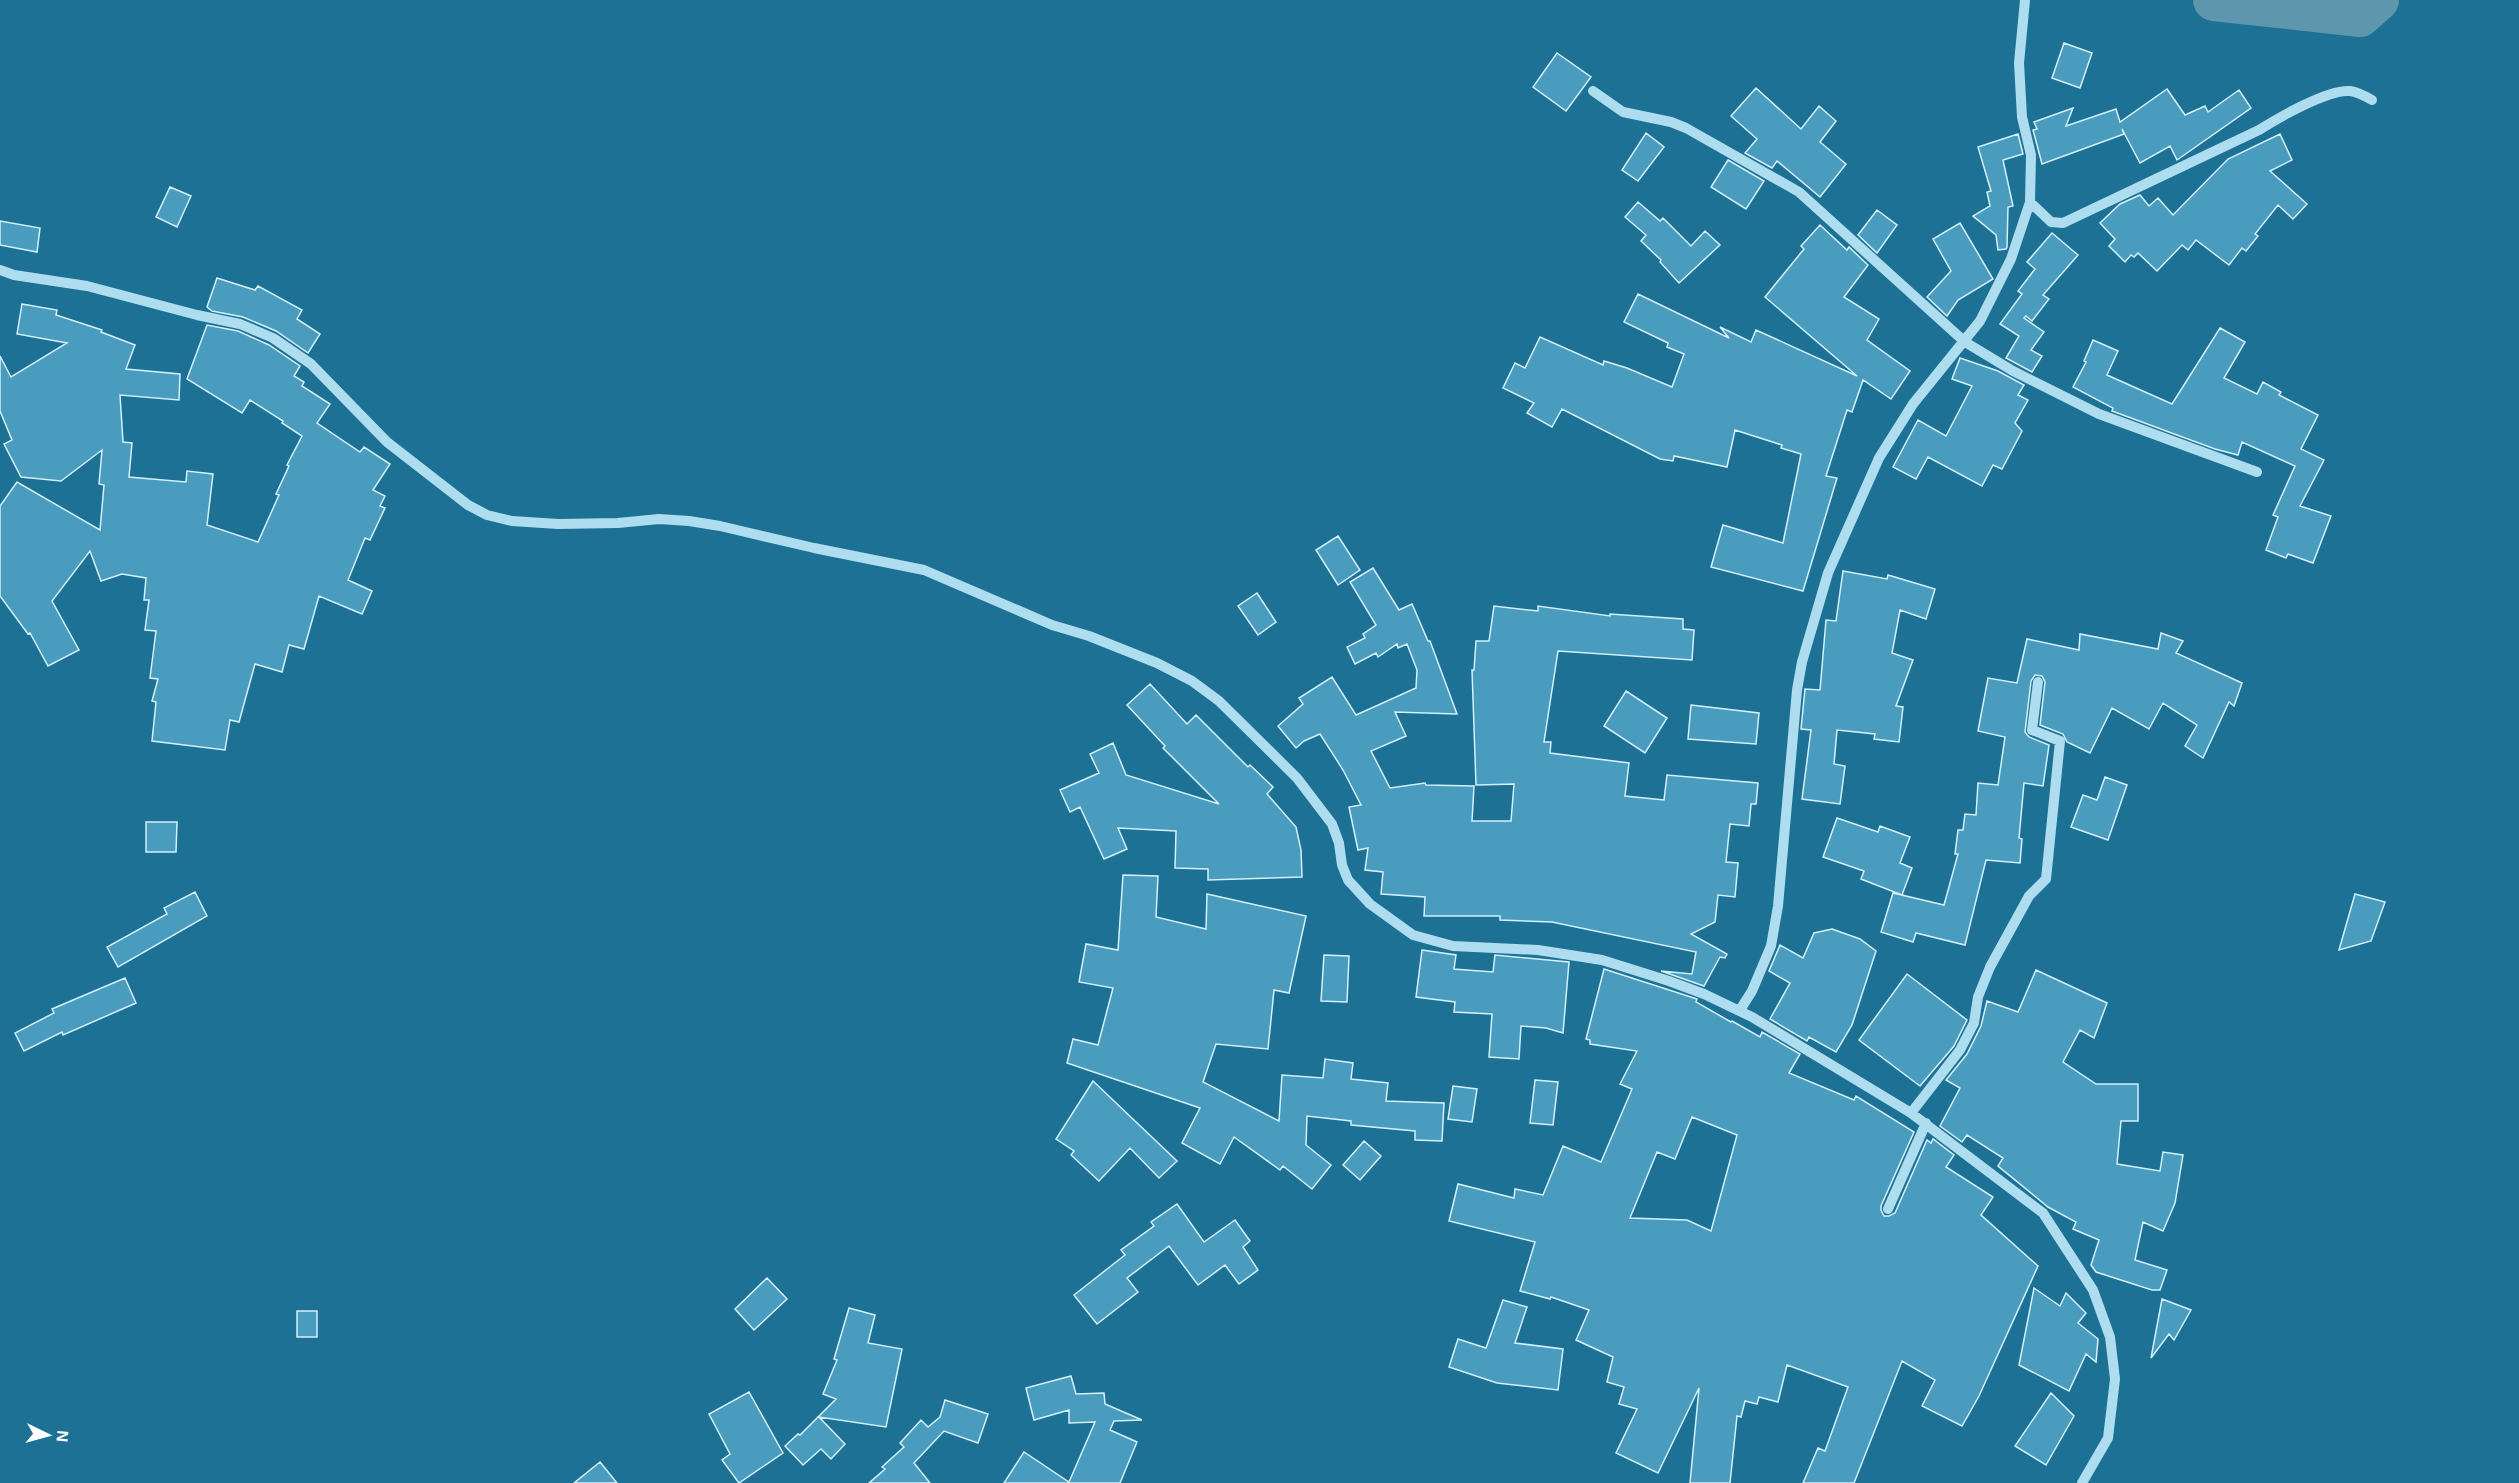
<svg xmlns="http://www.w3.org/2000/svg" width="2519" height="1483" font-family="Arial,sans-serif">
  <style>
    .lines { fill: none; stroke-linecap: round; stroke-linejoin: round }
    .river { stroke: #5e96ad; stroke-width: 42 }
    .building { fill: #499cbd; stroke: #d4f0fb; stroke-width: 1.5; fill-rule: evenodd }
    .minor { stroke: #aeddef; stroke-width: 10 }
  </style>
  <rect width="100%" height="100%" fill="#1c7195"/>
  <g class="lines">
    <!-- river -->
    <path class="river" d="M2214,0L2360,16L2378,0"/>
  </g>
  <!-- building -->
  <path class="building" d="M2064,43L2092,53L2080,88L2052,78Z
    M1557,53L1591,77L1566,111L1533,87Z
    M1756,88L1801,129L1819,106L1836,121L1820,142L1846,164L1820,197L1777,161L1772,168L1745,153L1757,139L1731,116Z
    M2167,89L2185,115L2205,106L2208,112L2239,90L2251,108L2177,160L2170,146L2140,163L2122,129L2124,134L2042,164L2033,130L2037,129L2034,122L2073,108L2066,126L2116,109L2120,122Z
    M1646,133L1664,147L1638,181L1622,170Z
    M2018,134L2023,154L2003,160L2013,206L2008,207L2007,247L2006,249L1998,250L1996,235L1973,216L1990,206L1987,192L1991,191L1978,147Z
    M2280,134L2292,160L2270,171L2307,204L2293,219L2278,205L2255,234L2258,236L2246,251L2242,248L2229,265L2196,240L2188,250L2182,245L2157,271L2138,253L2134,257L2131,255L2125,262L2109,246L2115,239L2100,223L2120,204L2140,195L2149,206L2158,198L2173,215L2228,159Z
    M1728,160L1764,181L1746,209L1711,187Z
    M170,187L191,196L177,227L156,217Z
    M1638,202L1660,221L1663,218L1691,246L1705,231L1720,245L1679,283L1660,262L1661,260L1641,241L1646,235L1625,217Z
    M1877,210L1897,225L1877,253L1858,235Z
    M0,221L40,228L37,252L0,245Z
    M1960,223L1993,279L1958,300L1947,316L1927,297L1951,271L1933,239Z
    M1820,225L1847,250L1849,247L1868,265L1844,297L1879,319L1867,340L1910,371L1891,399L1863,380L1852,412L1847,410L1826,476L1837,478L1803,591L1711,567L1723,525L1783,543L1801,454L1781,448L1782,445L1735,430L1727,467L1674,456L1673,461L1660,459L1562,409L1552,427L1527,413L1534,403L1503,388L1515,363L1525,368L1540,337L1603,365L1604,361L1627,368L1672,387L1684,354L1667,347L1668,343L1624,322L1638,294L1729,338L1720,327L1751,342L1756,330L1857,376L1765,297L1804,249L1801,246Z
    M2052,233L2078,255L2043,295L2049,299L2032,321L2026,316L2024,318L2044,332L2031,350L2042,356L2032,372L2006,358L2019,336L2000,324L2022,294L2018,291L2035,269L2027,262Z
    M217,278L255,290L258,286L302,310L297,319L320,334L308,353L276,331L243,317L212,311L207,307Z
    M22,304L57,310L56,315L102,330L101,332L135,345L126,369L180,374L179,400L120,395L123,442L132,443L129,477L186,482L187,471L213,474L207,525L258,542L279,495L276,494L289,466L287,465L302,436L282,423L283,421L250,400L242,413L187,379L207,325L238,331L269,345L300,366L294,376L304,382L302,386L330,404L317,423L360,452L364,447L390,464L373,490L385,496L380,506L385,508L370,540L365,538L348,580L372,591L362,614L319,596L304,649L289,645L282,672L255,664L239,722L230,720L225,750L152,741L156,702L152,701L158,679L150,678L156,631L145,630L149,600H144L146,578L122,574L101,581L90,551L52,601L79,650L48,666L30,633L28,634L0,596V506L17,482L100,530L104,485L99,484L102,450L61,481L21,477L4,444L12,440L0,411V356L11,377L67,343L17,334Z
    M2220,328L2245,342L2224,378L2257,394L2263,382L2281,392L2279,395L2318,415L2301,449L2324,460L2300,506L2331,516L2313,563L2288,554L2286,558L2266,550L2278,517L2273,515L2295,466L2242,442L2238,455L2215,449L2112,411L2113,408L2073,387L2086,362L2084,361L2093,340L2118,351L2107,375L2172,404Z
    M1960,358L1998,371L2024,385L2018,395L2028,400L2015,423L2022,431L2002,469L1993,465L1982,486L1928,457L1916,479L1893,467L1918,420L1946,436L1972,386L1952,379Z
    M1338,536L1360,570L1338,585L1316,550Z
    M1373,568L1399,610L1412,604L1428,641H1430L1457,714L1395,712L1406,736L1371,751L1390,788L1425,783L1426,785L1474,786L1472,821H1511L1514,784L1476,785L1472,670H1474L1476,641H1489L1494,606L1538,611V606L1610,616V614L1683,619V629L1694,630L1692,660L1558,651L1544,742H1551L1550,753L1629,763L1625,796L1664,800L1667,775L1758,783L1756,804H1751L1749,826L1730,824L1726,862L1738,863L1735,897L1718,895L1715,922L1691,934L1727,954L1725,958L1720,957L1704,986L1661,971L1692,974L1696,952L1552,922L1500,920V916H1424L1425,897L1381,894L1383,872L1365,870L1368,848L1358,850L1349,807L1361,805L1343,770L1320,734L1304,741L1296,748L1278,726L1303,704L1299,698L1332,677L1356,715L1416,688L1417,670L1407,644L1398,648L1397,644L1378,657L1376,653L1355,664L1347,647L1365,638L1363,634L1376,625L1350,582Z
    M1843,571L1887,579L1888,575L1935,589L1926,619L1900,610L1892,653L1913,660L1896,706L1903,707L1899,742L1874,739L1875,734L1837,730L1834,764L1845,766L1840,804L1802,799L1811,730L1801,729L1805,689L1820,690L1826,620L1836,621Z
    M1257,593L1276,622L1258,635L1238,606Z
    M2161,633L2183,641L2176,653L2242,683L2234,706L2229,702L2203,758L2185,746L2197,725L2163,703L2149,729L2112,708L2090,753L2067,742L2063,734L2040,725L2045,682L2042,676L2035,675L2031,681L2025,732L2029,737L2049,745L2043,786L2024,783L2019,838L2022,839L2020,863L1986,860L1965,945L1916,933L1913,942L1881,932L1893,893L1944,905L1958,854H1955L1958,830H1963L1965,814L1976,815L1978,783L1998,785L2005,737L1978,731L1988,678L2017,683L2027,639L2079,650L2080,634L2158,649Z
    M1150,684L1187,724L1196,715L1248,767L1250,765L1273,787L1267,794L1296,827L1301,850L1302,877L1208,880V869L1175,868L1176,831L1118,828L1127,849L1104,859L1080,807L1070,812L1060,790L1099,773L1090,754L1113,743L1126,775L1219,804L1163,748L1165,746L1127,705Z
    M1626,691L1667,718L1645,753L1604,726Z
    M1691,705L1759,713L1756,744L1688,739Z
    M2105,777L2127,785L2108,840L2071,827L2083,795L2097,800Z
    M1837,818L1878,832L1880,826L1910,837L1900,863L1912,868L1902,895L1861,879L1864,871L1823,857Z
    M146,822H177L176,852H146Z
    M1123,875L1158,876L1156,917L1206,929L1207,894L1306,916L1289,993L1274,990L1268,1049L1216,1044L1203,1082L1279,1121L1282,1075L1323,1078L1325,1059L1353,1063L1351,1079L1388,1083L1386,1101L1444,1103L1442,1141L1415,1140V1131L1351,1125V1121L1307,1116L1306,1145L1331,1165L1312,1189L1283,1166L1280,1170L1234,1137L1220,1164L1182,1143L1200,1108L1067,1063L1073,1039L1098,1045L1113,988L1079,982L1086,944L1118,950Z
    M195,892L207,916L118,967L107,947L167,914L164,908Z
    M2355,894L2385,902L2371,941L2339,950Z
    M1832,929L1860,939L1876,951L1852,1025L1836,1052L1809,1037L1807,1041L1770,1019L1790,983L1769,971L1780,945L1803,958L1814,933Z
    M1422,950L1456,955L1454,969L1493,972L1495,955L1569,962L1563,1033L1546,1028L1521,1026L1519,1059L1489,1057L1492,1014L1454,1012L1455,1002L1416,997Z
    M1324,955L1349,956L1347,1002L1321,1001Z
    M1604,969L1697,999L1696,1002L1731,1022L1732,1021L1760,1037L1762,1032L1800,1054L1789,1073L1854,1100L1856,1096L1914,1132L1881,1206V1210L1884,1216H1889L1895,1213L1927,1140L1931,1143L1933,1139L1954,1155L1946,1167L1993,1197L1981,1215L2038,1266L1979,1396L1962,1426L1922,1406L1935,1380L1902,1361L1854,1483H1803L1818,1448L1825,1451L1848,1387L1787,1365L1778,1402L1759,1397L1757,1404L1745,1401L1741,1417L1737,1416L1730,1483H1690L1699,1388L1658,1473L1616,1453L1637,1409L1619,1404L1624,1387L1607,1382L1613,1357L1576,1340L1589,1310L1551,1297L1550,1299L1520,1291L1535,1242L1449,1221L1458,1184L1514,1198L1515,1189L1543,1195L1563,1146L1601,1162L1632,1089L1620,1084L1637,1051L1590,1044V1040L1586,1039ZM1692,1117L1737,1135L1711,1231L1687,1220L1630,1218L1657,1152L1675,1159Z
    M2036,970L2107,1003L2094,1038L2080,1030L2063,1062L2096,1084H2138V1121H2121L2117,1164L2160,1171L2163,1152L2183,1155L2175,1203L2163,1231L2143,1222L2135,1260L2167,1270L2160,1290H2152L2096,1272L2091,1265L2099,1240L2073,1229L2076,1222L2048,1207L1998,1166L2003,1158L1967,1135L1962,1142L1940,1126L1960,1088L1946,1080L1967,1054L1981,1026L1987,1001L2018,1012Z
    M1907,974L1967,1020L1954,1046L1920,1086L1859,1040Z
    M125,978L136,1003L63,1035L62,1032L24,1051L15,1033L54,1013L52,1009Z
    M1535,1080L1558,1082L1553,1125L1530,1123Z
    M1093,1081L1177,1161L1159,1178L1130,1148L1099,1181L1071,1155L1074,1151L1056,1139Z
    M1453,1086L1477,1089L1472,1122L1448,1119Z
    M1364,1141L1381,1156L1360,1180L1343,1165Z
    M1177,1204L1204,1242L1235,1220L1250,1241L1243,1247L1258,1270L1239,1284L1225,1265L1198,1285L1169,1246L1127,1278L1138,1292L1097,1324L1074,1295L1125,1255L1121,1250L1154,1226L1151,1222Z
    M767,1278L787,1299L754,1330L735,1309Z
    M2034,1288L2060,1306L2066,1293L2086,1313L2078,1323L2098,1339L2096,1362L2086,1354L2069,1391L2019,1365Z
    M2162,1299L2191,1310L2174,1340L2169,1334L2151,1358Z
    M1503,1300L1527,1307L1515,1343L1563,1349L1558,1390L1497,1383L1449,1367L1458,1339L1486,1348Z
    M849,1308L875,1315L868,1343L902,1349L886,1427L819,1417L845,1444L831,1459L821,1449L803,1465L785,1446L798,1434L800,1435L836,1399L823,1394L837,1360L834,1359Z
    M297,1311H317V1337H297Z
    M1071,1376L1076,1394L1104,1393L1105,1404L1142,1420L1114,1421L1110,1430L1137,1442L1120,1483H1004L1024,1452L1069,1482L1095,1422L1069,1423V1410L1034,1420L1026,1388Z
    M749,1392L783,1453L739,1483L722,1460L730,1454L709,1414Z
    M2051,1393L2074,1416L2046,1465L2015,1446Z
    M945,1400L988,1414L978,1443L944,1431L914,1463L930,1483H869L885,1469L882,1467L904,1447L900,1443L921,1420L928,1427L940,1417Z
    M600,1462L617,1483H574Z"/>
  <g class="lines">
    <!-- minor -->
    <path class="minor" d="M1593,91L1623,112L1671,122L1686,128L1799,192L1965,342L2013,371L2099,414L2257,472
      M2030,202L2051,222L2063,223L2259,130C2278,118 2328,89 2350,91C2358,92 2365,96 2372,100
      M0,270L14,275L87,286L197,315L240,324L273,338L311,364L387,442L468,505L487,515L512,521L558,524L618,523L659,519L689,521L720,526L814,548L924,570L1052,625L1089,636L1157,663L1192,681L1219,701L1297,778L1332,824L1339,843L1342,865L1348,880L1370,904L1413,935L1453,946L1538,950L1602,960L1669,981L1704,994L1752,1017L1911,1113L2043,1213L2093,1290L2110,1337L2115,1379L2108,1438L2082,1483
      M1740,1010L1752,991L1771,946L1778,906L1797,690L1802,662L1828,573L1879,458L1913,404L1980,321L2011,259L2030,202L2031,155L2022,117L2019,63L2025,0
      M1911,1113L1960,1050L1974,1023L1978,997L1990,967L2029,896L2046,879L2060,741L2032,730L2038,682
      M1888,1209L1926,1123"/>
  </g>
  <!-- north arrow -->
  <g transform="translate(48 1435) rotate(95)" stroke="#1c7195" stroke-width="4.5" paint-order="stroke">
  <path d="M0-4.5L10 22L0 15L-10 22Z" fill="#ffffff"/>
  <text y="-9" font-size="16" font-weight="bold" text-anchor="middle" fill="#ffffff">N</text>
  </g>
</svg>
